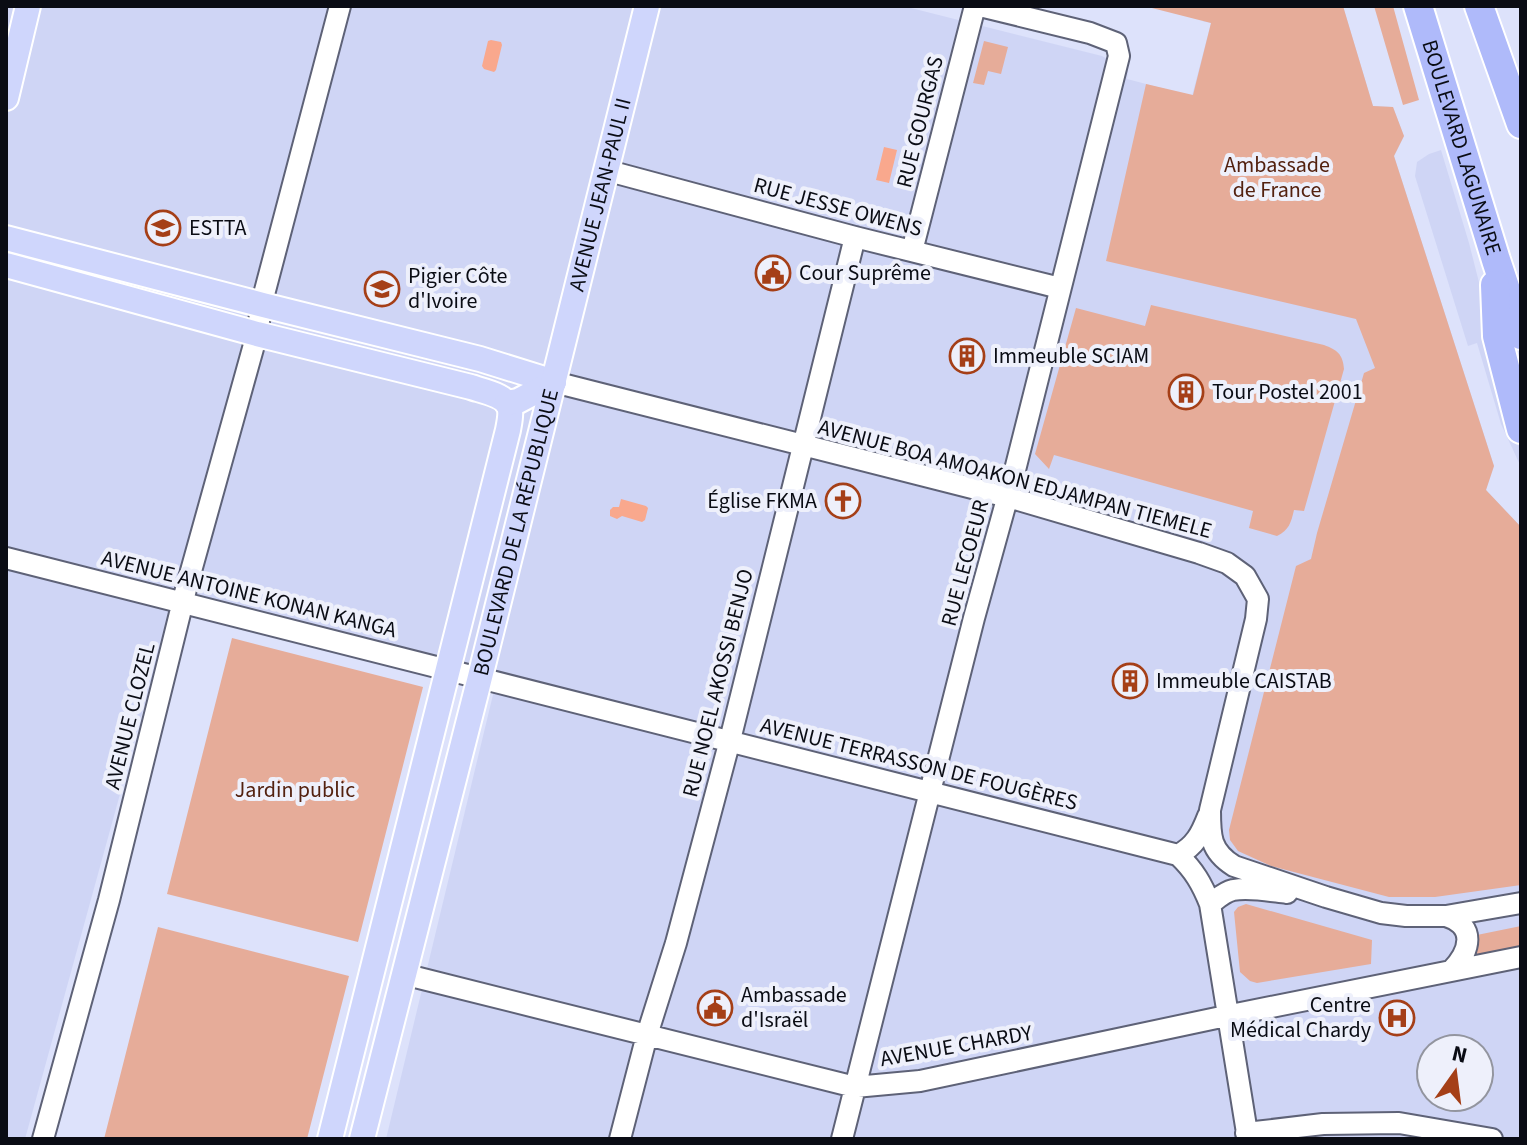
<svg xmlns="http://www.w3.org/2000/svg" width="1527" height="1145" font-family="'Source Sans 3',sans-serif">
  <style>
    .built { fill: #cfd5f5; fill-rule: evenodd }
    .green { fill: #e6ac99 }
    .water { fill: #f9a88d }
    .lines { fill: none; stroke-linecap: round; stroke-linejoin: round }
    .minor-casing { stroke: #5e6277; stroke-width: 24 }
    .major-casing { stroke: #fff; stroke-width: 28 }
    .highway-casing { stroke: #fff; stroke-width: 32 }
    .minor { stroke: #fff; stroke-width: 20 }
    .major { stroke: #cfd6fc; stroke-width: 24 }
    .highway { stroke: #afbafa; stroke-width: 28 }
    .labels { text-anchor: middle; dominant-baseline: central; stroke-width: 8; stroke-linejoin: round; paint-order: stroke }
    .street-label { font-size: 22px; fill: #0a0c14; stroke: #eef0fb }
    .park-label { font-size: 22px; fill: #53210f; stroke: #eef0fb }
    .poi-label { font-size: 22px; fill: #0a0c14; stroke: #eef0fb; text-anchor: start }
  </style>
  <rect width="100%" height="100%" fill="#dde2fb"/>
  <!-- built -->
  <path class="built" d="M6,6H903L1102,56L1128,71L1127,79L1192,96L1211,23L1202,21L1343,6L1373,106L1393,107L1404,136L1394,156L1494,466L1486,490L1521,527V1139H386L498,674L174,598L25,1139H6ZM1431,1049H1479V1097H1431Z
    M1441,150L1469,243L1499,361L1521,455V467L1501,424L1477,343L1468,346L1415,176L1417,162L1429,154Z"/>
  <!-- green -->
  <path class="green" d="M1144,6H1343L1373,106L1393,107L1404,136L1394,156L1494,466L1486,490L1521,527V885L1435,897H1389L1271,866L1238,851L1230,840L1229,830L1296,566L1311,559L1317,533L1364,373L1375,368L1356,319L1106,261L1146,84L1193,95L1211,23Z
    M1374,6H1393L1419,100L1403,105Z
    M984,41L1008,47L1001,74L988,71L984,85L973,83Z
    M1151,305L1324,345C1337,350 1343,354 1344,369L1304,511L1294,510C1291,523 1289,530 1277,536L1249,528L1253,511L1054,455L1049,469L1035,454L1076,308L1145,326Z
    M232,638L423,687L358,942L167,894Z
    M1246,904L1372,940L1371,964L1257,983L1250,981L1240,972L1234,912L1238,907Z
    M1521,926V947L1475,956L1472,936Z
    M158,927L349,976L307,1139H104Z"/>
  <!-- water -->
  <path class="water" d="M491,40L501,42L502,45L496,70L494,72L484,69L482,66L488,41Z
    M884,147L897,150L889,183L876,180Z
    M621,499L646,506L648,508L645,520L642,522L622,516L617,519L610,516V510L613,507H619Z"/>
  <g class="lines">
    <!-- minor casing -->
    <g class="minor-casing">
      <path id="minor" d="M605,170L855,237L1060,288
        M912,251L975,6
        M554,382L1008,497L1199,553L1227,563L1245,576L1258,599L1256,619L1210,810C1210,836 1210,851 1234,866L1326,897L1381,913L1406,916H1446L1521,903
        M6,558L1178,855C1194,870 1202,884 1210,904L1248,1139
        M1178,855C1195,846 1201,834 1208,816
        M1210,904C1217,899 1224,892 1233,890C1250,887 1270,891 1287,893
        M1446,916C1477,926 1470,951 1452,970
        M403,974L855,1087L920,1081L1226,1016L1521,957
        M1246,1133L1323,1124L1399,1123L1492,1139
        M43,1139L109,900L186,589L257,334L262,302L340,6
        M620,1139L647,1035L676,943L730,740L855,237
        M842,1139L974,618L1015,470L1119,56L1116,43L1090,33L980,6"/>
    </g>
    <!-- major casing -->
    <g class="major-casing">
      <g id="major">
        <path d="M6,98L28,6"/>
        <path d="M6,238L263,305L480,359L554,382"/>
        <path d="M6,265L257,334L471,387C482,391 508,395 510,410C511,416 509,424 508,430L330,1139"/>
        <path d="M507,403L518,401L554,382"/>
        <path id="s1" d="M362,1139L480,677L647,6"/>
      </g>
    </g>
    <!-- highway casing -->
    <g class="highway-casing">
      <g id="highway">
        <path id="s2" d="M1418,6L1496,260L1521,335"/>
        <path d="M1479,6L1521,124"/>
        <path d="M1495,285L1497,336L1521,429"/>
      </g>
    </g>
    <!-- minor -->
    <use href="#minor" class="minor"/>
    <!-- major -->
    <use href="#major" class="major"/>
    <!-- highway -->
    <use href="#highway" class="highway"/>
  </g>
  <!-- icons -->
  <defs>
    <g id="university-ring" transform="scale(1.8)"><circle r="9.5" fill="#eef0fb" stroke="#a53f17" stroke-width="1.5"/><path d="M0-5L7-2L0 1L-7-2ZM-4 1L0 2.5L4 1V4Q0 6-4 4Z" fill="#a53f17"/></g>
    <g id="civic-ring" transform="scale(1.8)"><circle r="9.5" fill="#eef0fb" stroke="#a53f17" stroke-width="1.5"/><path d="M-.6-6.5H3V-4.5H.6V-3L4-1V1h2V6H-6V1h2V-1L-.6-3ZM-1.2 2.5V6h2.4V2.5Z" fill="#a53f17"/></g>
    <g id="building-ring" transform="scale(1.8)"><circle r="9.5" fill="#eef0fb" stroke="#a53f17" stroke-width="1.5"/><path d="M-4-6H4V6H1V3H-1V6H-4ZM-2.5-4.3h1.7v1.8h-1.7ZM.8-4.3h1.7v1.8H.8ZM-2.5-1h1.7V.8h-1.7ZM.8-1h1.7V.8H.8Z" fill="#a53f17"/></g>
    <g id="church-ring" transform="scale(1.8)"><circle r="9.5" fill="#eef0fb" stroke="#a53f17" stroke-width="1.5"/><path d="M-1.2-6h2.4v3.5h3.3v2.4h-3.3V6h-2.4V-.1h-3.3v-2.4h3.3Z" fill="#a53f17"/></g>
    <g id="hospital-ring" transform="scale(1.8)"><circle r="9.5" fill="#eef0fb" stroke="#a53f17" stroke-width="1.5"/><path d="M-5-5h3v3.5h4V-5h3V5h-3V1.5h-4V5h-3Z" fill="#a53f17"/></g>
  </defs>
  <g fill-rule="evenodd">
    <use href="#university-ring" x="163" y="228"/>
    <use href="#civic-ring" x="773" y="273"/>
    <use href="#university-ring" x="382" y="289"/>
    <use href="#building-ring" x="967" y="356"/>
    <use href="#building-ring" x="1186" y="392"/>
    <use href="#church-ring" x="843" y="501"/>
    <use href="#building-ring" x="1130" y="681"/>
    <use href="#civic-ring" x="715" y="1008"/>
    <use href="#hospital-ring" x="1397" y="1018"/>
  </g>
  <g class="labels">
    <!-- street labels -->
    <g class="street-label">
      <text transform="translate(920 122) rotate(-76)">RUE GOURGAS</text>
      <text stroke="none"><textPath href="#s2" startOffset="148">BOULEVARD LAGUNAIRE</textPath></text>
      <text stroke="none"><textPath href="#s1" startOffset="974">AVENUE JEAN-PAUL II</textPath></text>
      <text transform="translate(838 207) rotate(15)">RUE JESSE OWENS</text>
      <text transform="translate(1015 479) rotate(15)">AVENUE BOA AMOAKON EDJAMPAN TIEMELE</text>
      <text stroke="none"><textPath href="#s1" startOffset="626">BOULEVARD DE LA RÉPUBLIQUE</textPath></text>
      <text transform="translate(965 563) rotate(-75)">RUE LECOEUR</text>
      <text transform="translate(249 594) rotate(14)">AVENUE ANTOINE KONAN KANGA</text>
      <text transform="translate(718 683) rotate(-76)">RUE NOEL AKOSSI BENJO</text>
      <text transform="translate(130 716) rotate(-76)">AVENUE CLOZEL</text>
      <text transform="translate(919 764) rotate(14)">AVENUE TERRASSON DE FOUGÈRES</text>
      <text transform="translate(956 1046) rotate(-10)">AVENUE CHARDY</text>
    </g>
    <!-- park labels -->
    <g class="park-label">
      <text x="1277" y="165">Ambassade<tspan x="1277" dy="25">de France</tspan></text>
      <text x="295" y="790">Jardin public</text>
    </g>
    <!-- poi labels -->
    <g class="poi-label">
      <text x="189" y="228">ESTTA</text>
      <text x="799" y="273">Cour Suprême</text>
      <text x="408" y="276">Pigier Côte<tspan x="408" dy="25">d'Ivoire</tspan></text>
      <text x="993" y="356">Immeuble SCIAM</text>
      <text x="1212" y="392">Tour Postel 2001</text>
      <text x="817" y="501" text-anchor="end">Église FKMA</text>
      <text x="1156" y="681">Immeuble CAISTAB</text>
      <text x="741" y="995">Ambassade<tspan x="741" dy="25">d'Israël</tspan></text>
      <text x="1371" y="1005" text-anchor="end">Centre<tspan x="1371" dy="25">Médical Chardy</tspan></text>
    </g>
  </g>
  <!-- border -->
  <rect width="1527" height="1145" fill="none" stroke="#0a0c14" stroke-width="16"/>
  <!-- north arrow -->
  <g transform="translate(1455 1073) rotate(14)"><circle r="38" fill="#eef0fb" stroke="#93959f" stroke-width="2"/>
  <path d="M0-6L14 30L0 20L-14 30Z" fill="#a53f17"/>
  <text y="-12" font-size="22" font-weight="bold" text-anchor="middle" fill="#0a0c14">N</text>
  </g>
</svg>
